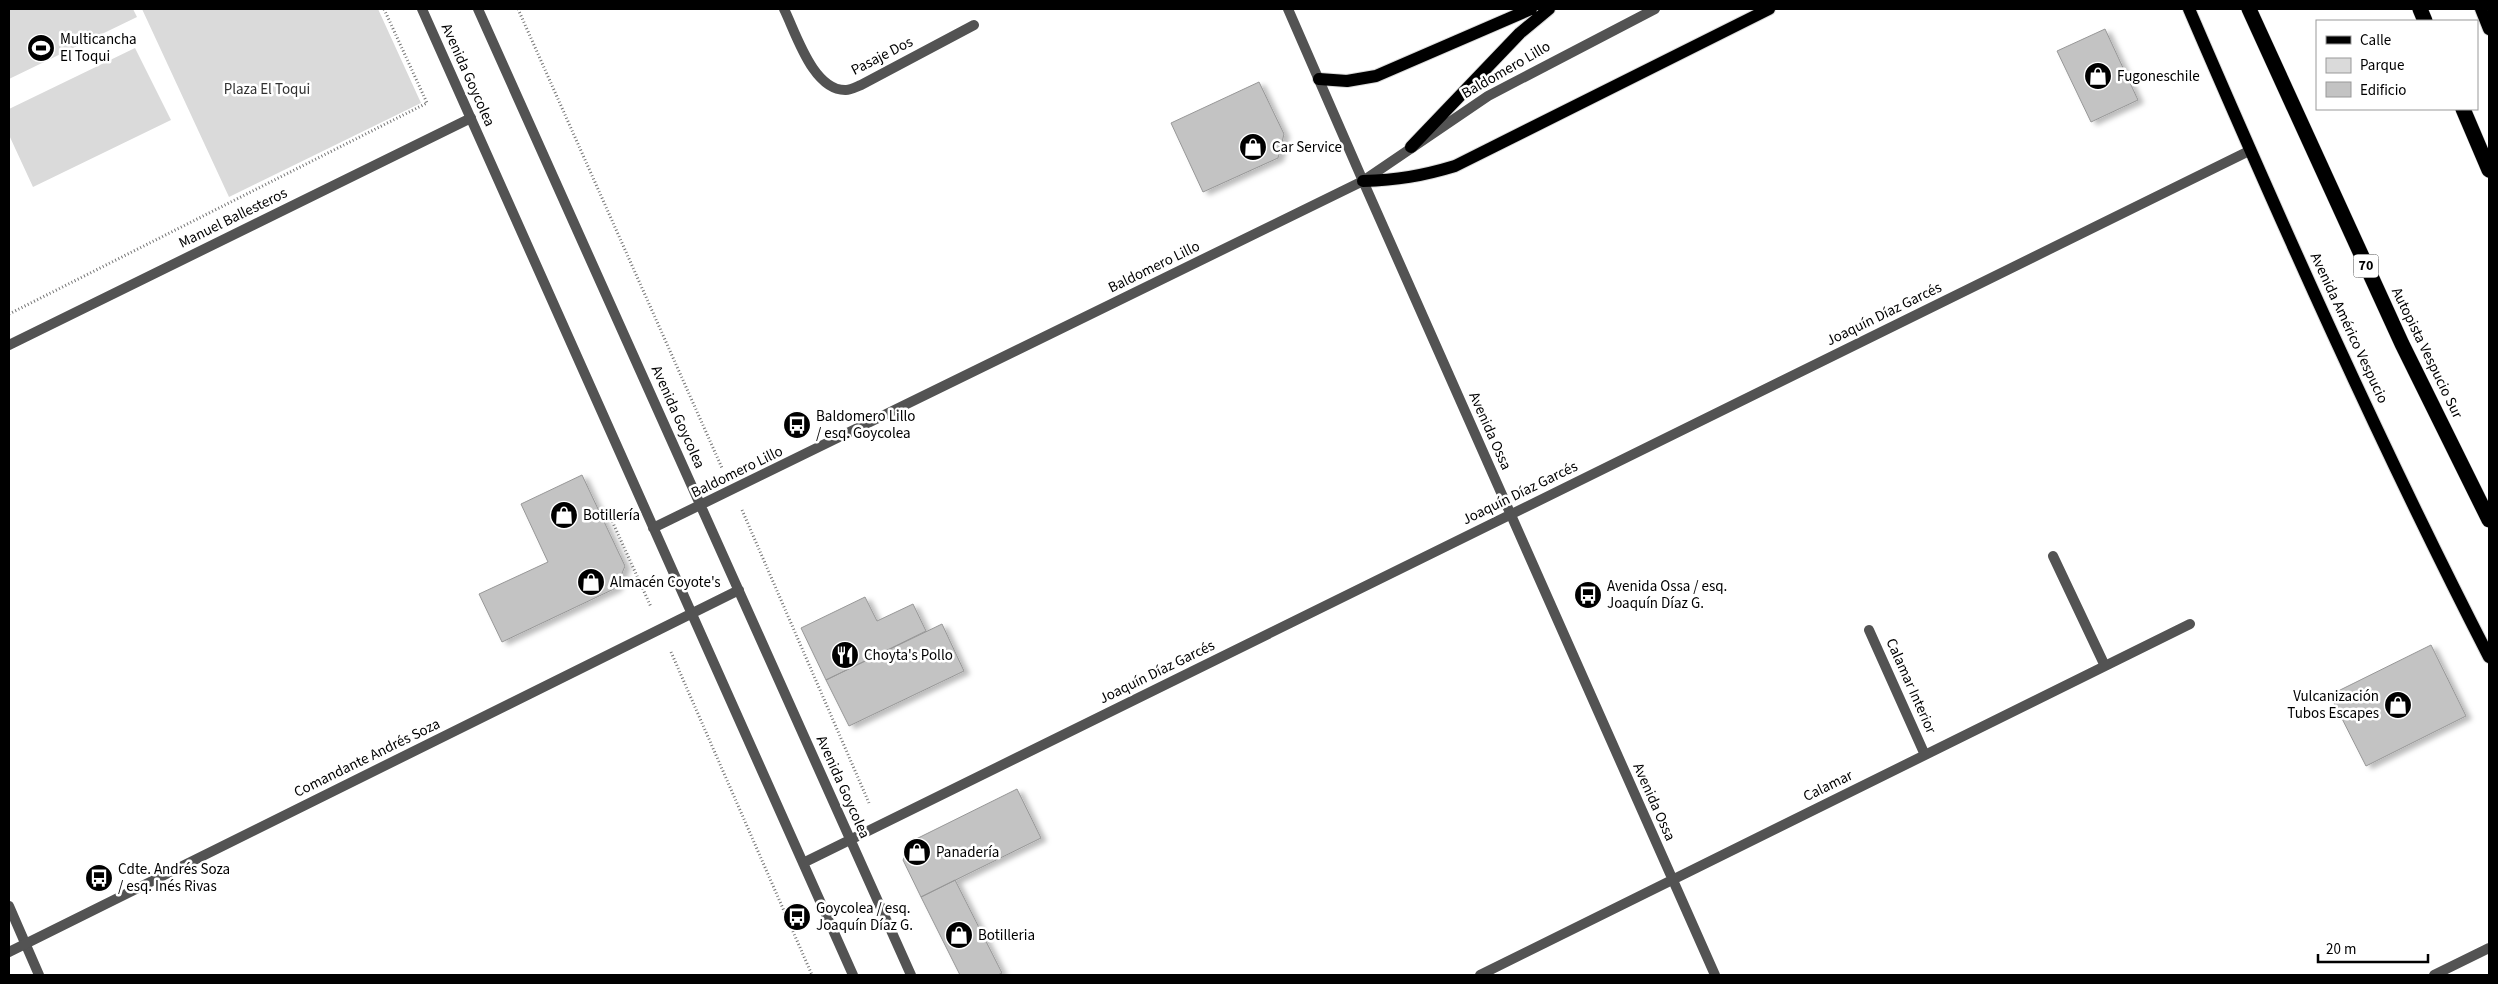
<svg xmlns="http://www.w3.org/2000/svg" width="2498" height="984" font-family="'Source Sans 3',sans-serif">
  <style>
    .green { fill: #dadada }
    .building { fill: #c3c3c3; stroke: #979797; filter: url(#shadow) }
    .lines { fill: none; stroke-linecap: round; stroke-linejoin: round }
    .primary-casing { stroke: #dbdbdb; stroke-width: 14 }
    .motorway-casing { stroke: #dbdbdb; stroke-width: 16 }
    .path { stroke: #757575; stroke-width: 3; stroke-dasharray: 1 2.5; stroke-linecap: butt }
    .minor { stroke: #535353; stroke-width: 10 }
    .tertiary { stroke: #535353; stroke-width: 10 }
    .primary { stroke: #000; stroke-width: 12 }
    .motorway { stroke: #000; stroke-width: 15 }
    .labels { text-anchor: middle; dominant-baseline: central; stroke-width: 5; stroke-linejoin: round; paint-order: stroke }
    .shield { fill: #fff; stroke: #4c4c4c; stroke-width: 1 }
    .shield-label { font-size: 14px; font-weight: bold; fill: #000 }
    .poi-label { font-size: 15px; fill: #000; stroke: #fff; text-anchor: start }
    .street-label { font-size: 15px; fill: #000; stroke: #fff }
    .park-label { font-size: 15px; fill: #313131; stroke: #fff }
  </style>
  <defs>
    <filter id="shadow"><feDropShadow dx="5.5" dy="3" stdDeviation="2.5" flood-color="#0004"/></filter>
  </defs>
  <rect width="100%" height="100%" fill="#fff"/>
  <!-- green -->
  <path class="green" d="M9,9H133L137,17L9,79Z
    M142,9H378L421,103L229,197Z
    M135,48L171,120L33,187L9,135V109Z"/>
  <!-- building -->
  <path class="building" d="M2105,29L2138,100L2091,122L2057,51Z
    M1259,82L1284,134L1278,158L1203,192L1171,123Z
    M582,475L625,566L616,588L502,642L479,594L548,562L521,504Z
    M865,597L877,621L913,604L926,631L826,680L801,628Z
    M942,624L964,671L849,726L826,680Z
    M2431,645L2466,716L2366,766L2330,695Z
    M1017,789L1041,838L921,897L903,860L912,841Z
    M955,880L1002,973L998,975H960L921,897Z"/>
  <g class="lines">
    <!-- primary casing -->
    <g class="primary-casing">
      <path id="primary" d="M2189,9C2283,227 2380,445 2489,657
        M2481,9L2489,29
        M1319,79L1347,81L1376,76L1531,9
        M1411,147L1520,33L1549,9
        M1363,181C1397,180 1422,176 1455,166L1769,9"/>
    </g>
    <!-- motorway casing -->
    <g class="motorway-casing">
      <path id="motorway" d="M2249,9L2402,344L2489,520
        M2420,9L2425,21
        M2463,109L2489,170"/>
    </g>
    <!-- path -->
    <path class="path" d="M518,9L722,468
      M9,314L427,103L384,9
      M742,510L869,803
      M608,512L651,607
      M671,652L812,975"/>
    <!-- minor -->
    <path class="minor" d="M784,9C796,33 813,91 846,90C850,90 856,87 861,85L974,25
      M1288,9L1363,181
      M9,345L471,118
      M1511,515L1715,975
      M2053,556L2105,666
      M1869,630L1925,755
      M9,906L39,975
      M1480,975L2190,624
      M2434,975L2489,948"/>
    <!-- tertiary -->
    <path class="tertiary" d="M422,9L853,975
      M478,9L911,975
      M1363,181L1511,515
      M653,528L1363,181L1488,96L1655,9
      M803,863L2251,150
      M9,952L739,590"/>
    <!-- primary -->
    <use href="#primary" class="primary"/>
    <!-- motorway -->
    <use href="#motorway" class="motorway"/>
  </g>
  <!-- icons -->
  <defs>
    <g id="stadium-disc" transform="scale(1.4375)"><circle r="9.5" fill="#000" stroke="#fff"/><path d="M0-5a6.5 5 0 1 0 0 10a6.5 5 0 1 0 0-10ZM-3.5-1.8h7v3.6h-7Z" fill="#fff"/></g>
    <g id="shop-disc" transform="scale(1.4375)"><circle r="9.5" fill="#000" stroke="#fff"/><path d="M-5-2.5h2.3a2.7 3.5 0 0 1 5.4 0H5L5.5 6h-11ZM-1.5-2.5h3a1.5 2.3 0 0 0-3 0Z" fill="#fff"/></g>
    <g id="bus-disc" transform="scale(1.4375)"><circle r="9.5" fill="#000" stroke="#fff"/><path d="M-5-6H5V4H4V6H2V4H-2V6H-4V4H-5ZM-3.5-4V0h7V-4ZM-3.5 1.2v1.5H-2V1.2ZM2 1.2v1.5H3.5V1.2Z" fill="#fff"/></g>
    <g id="restaurant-disc" transform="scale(1.4375)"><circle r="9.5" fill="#000" stroke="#fff"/><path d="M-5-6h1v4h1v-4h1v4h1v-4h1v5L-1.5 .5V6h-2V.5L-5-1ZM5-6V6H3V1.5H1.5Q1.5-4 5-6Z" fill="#fff"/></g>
  </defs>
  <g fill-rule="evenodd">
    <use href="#stadium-disc" x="41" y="48"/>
    <use href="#shop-disc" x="2098" y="76"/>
    <use href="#shop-disc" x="1253" y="147"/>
    <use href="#bus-disc" x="797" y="425"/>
    <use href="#shop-disc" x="564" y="515"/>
    <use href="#shop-disc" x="591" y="582"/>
    <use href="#bus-disc" x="1588" y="595"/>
    <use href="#restaurant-disc" x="845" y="655"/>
    <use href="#shop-disc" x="2398" y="705"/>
    <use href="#shop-disc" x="917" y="852"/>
    <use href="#bus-disc" x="99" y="878"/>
    <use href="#bus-disc" x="797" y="917"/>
    <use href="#shop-disc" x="959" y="935"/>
  </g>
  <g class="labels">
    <!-- shield labels -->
    <rect class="shield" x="2353.5" y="254.5" width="25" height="23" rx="4"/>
    <g class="shield-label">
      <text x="2366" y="266">70</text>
    </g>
    <!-- poi labels -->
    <g class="poi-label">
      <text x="60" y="39">Multicancha<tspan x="60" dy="17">El Toqui</tspan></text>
      <text x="2117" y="76">Fugoneschile</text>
      <text x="1272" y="147">Car Service</text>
      <text x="816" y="416">Baldomero Lillo<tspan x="816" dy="17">/ esq. Goycolea</tspan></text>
      <text x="583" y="515">Botillería</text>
      <text x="610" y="582">Almacén Coyote's</text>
      <text x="1607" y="586">Avenida Ossa / esq.<tspan x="1607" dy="17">Joaquín Díaz G.</tspan></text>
      <text x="864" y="655">Choyta's Pollo</text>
      <text x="2379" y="696" text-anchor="end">Vulcanización<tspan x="2379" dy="17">Tubos Escapes</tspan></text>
      <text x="936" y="852">Panadería</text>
      <text x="118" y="869">Cdte. Andrés Soza<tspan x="118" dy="17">/ esq. Inés Rivas</tspan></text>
      <text x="816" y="908">Goycolea / esq.<tspan x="816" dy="17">Joaquín Díaz G.</tspan></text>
      <text x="978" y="935">Botilleria</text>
    </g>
    <!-- street labels -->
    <g class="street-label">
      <text transform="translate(882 56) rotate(-27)">Pasaje Dos</text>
      <text transform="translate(1506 70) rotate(-30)">Baldomero Lillo</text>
      <text transform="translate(468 75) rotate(66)">Avenida Goycolea</text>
      <text transform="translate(233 218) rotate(-26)">Manuel Ballesteros</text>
      <text transform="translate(1154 267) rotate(-26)">Baldomero Lillo</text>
      <text transform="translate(1884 314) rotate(-26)">Joaquín Díaz Garcés</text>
      <text transform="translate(2349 328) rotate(65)">Avenida Américo Vespucio</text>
      <text transform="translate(2427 353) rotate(64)">Autopista Vespucio Sur</text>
      <text transform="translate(678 417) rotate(66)">Avenida Goycolea</text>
      <text transform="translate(1490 431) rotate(66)">Avenida Ossa</text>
      <text transform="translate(737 472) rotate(-26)">Baldomero Lillo</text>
      <text transform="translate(1520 493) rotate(-26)">Joaquín Díaz Garcés</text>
      <text transform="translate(1157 672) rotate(-26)">Joaquín Díaz Garcés</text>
      <text transform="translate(1911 686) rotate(66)">Calamar Interior</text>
      <text transform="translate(367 758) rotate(-26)">Comandante Andrés Soza</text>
      <text transform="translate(1828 786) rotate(-26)">Calamar</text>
      <text transform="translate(843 787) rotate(66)">Avenida Goycolea</text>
      <text transform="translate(1654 802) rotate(66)">Avenida Ossa</text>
    </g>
    <!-- park labels -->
    <g class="park-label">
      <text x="267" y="89">Plaza El Toqui</text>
    </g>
  </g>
  <!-- border -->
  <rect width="2498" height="984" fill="none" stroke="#000000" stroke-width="20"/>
  <!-- legend -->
  <rect x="2316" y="20" width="162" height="90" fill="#ffffff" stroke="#999999"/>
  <rect x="2326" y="36" width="25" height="8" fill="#000000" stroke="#999999"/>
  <text x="2360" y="45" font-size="15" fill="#000000">Calle</text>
  <rect x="2326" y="58" width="25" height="15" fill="#dadada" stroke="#999999"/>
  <text x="2360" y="70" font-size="15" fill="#000000">Parque</text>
  <rect x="2326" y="82" width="25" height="15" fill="#c3c3c3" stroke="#999999"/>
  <text x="2360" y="95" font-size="15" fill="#000000">Edificio</text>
  <!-- scale -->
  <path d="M2318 954v8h110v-8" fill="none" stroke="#000000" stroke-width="2.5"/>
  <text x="2326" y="954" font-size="15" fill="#000000" stroke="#ffffff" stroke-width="4" paint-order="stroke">20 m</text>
</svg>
